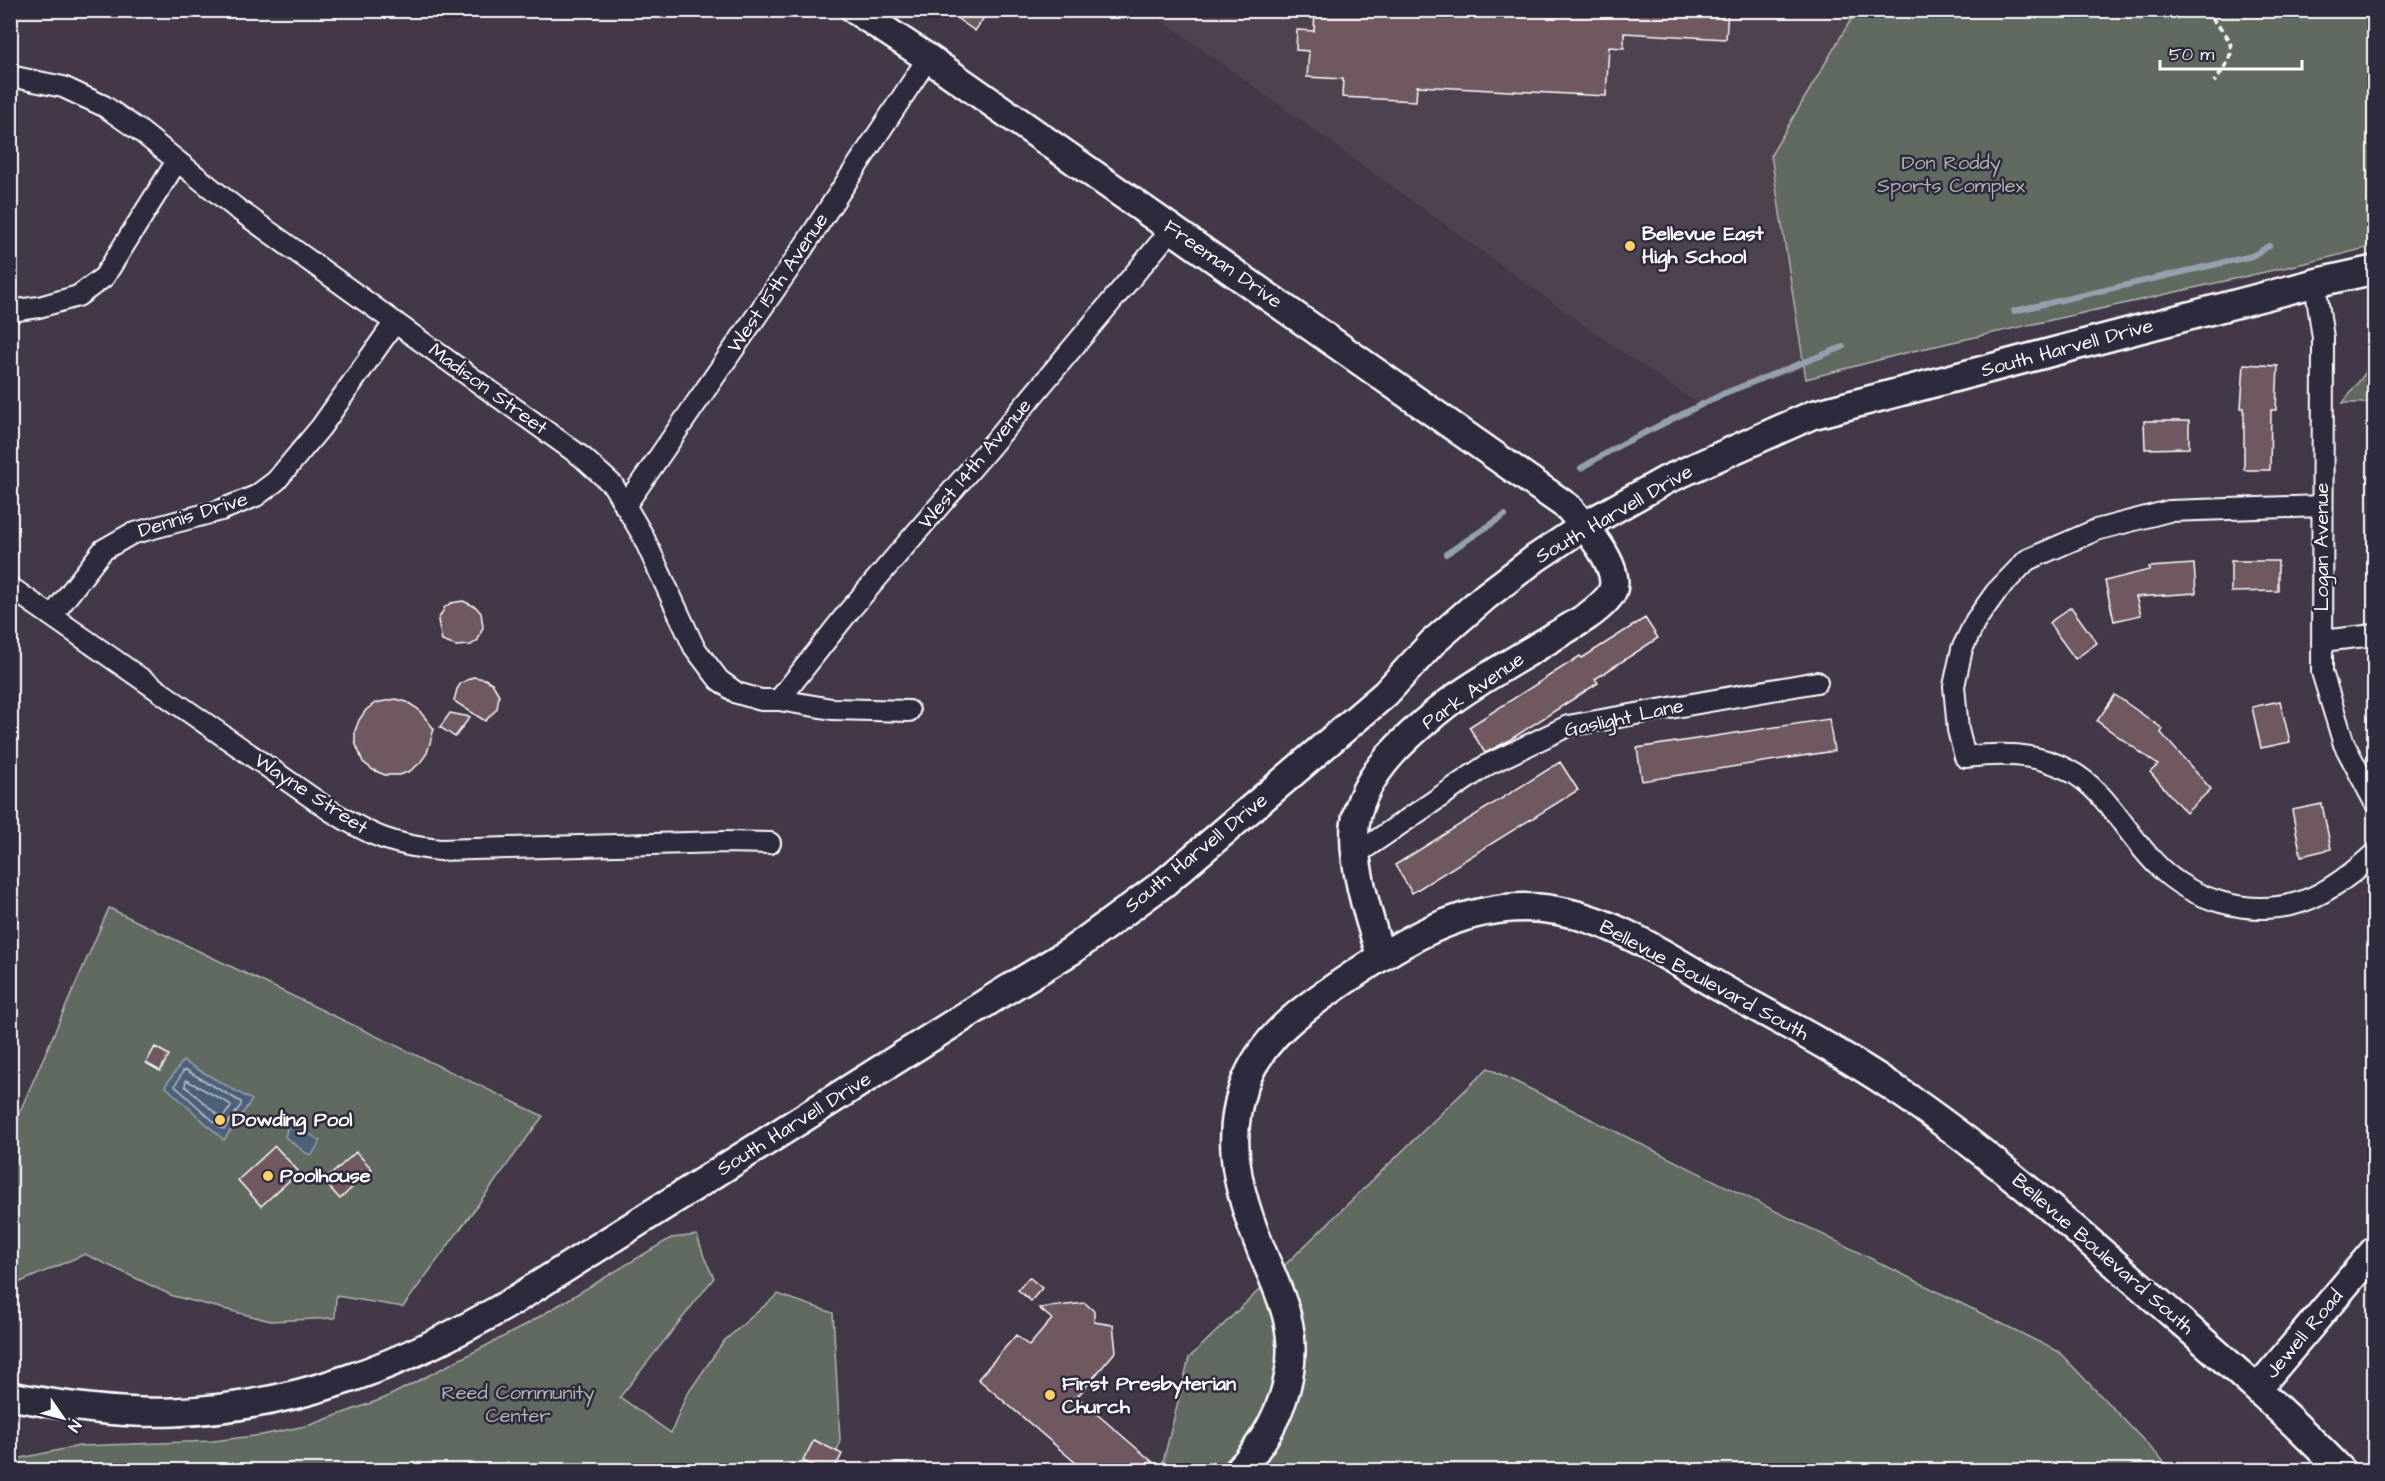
<svg xmlns="http://www.w3.org/2000/svg" width="2385" height="1481" font-family="'Architects Daughter',sans-serif">
  <style>
    .built { fill: #504250 }
    .green { fill: #606b60; stroke: #b0b5b0; stroke-width: 1.5 }
    .water { fill: #4e6179; stroke: #95a0af; stroke-width: 1.5 }
    .lines { fill: none; stroke-linecap: round; stroke-linejoin: round }
    .shore { stroke: #b8c0c9; stroke-width: 1.5 }
    .stream { stroke: #95a0af; stroke-width: 6 }
    .building { fill: #705861; stroke: #fff; stroke-width: 1.5 }
    .street-casing { stroke: #fff; stroke-width: 24 }
    .secondary-casing { stroke: #fff; stroke-width: 32 }
    .path { stroke: #fff; stroke-width: 4; stroke-dasharray: 6 4.5; stroke-linecap: butt }
    .street { stroke: #2f2a3d; stroke-width: 20 }
    .secondary { stroke: #2f2a3d; stroke-width: 27 }
    .poi-dot { fill: #ffd166; stroke: #2f2a3d; stroke-width: 2 }
    .labels { text-anchor: middle; dominant-baseline: central; stroke-width: 5; stroke-linejoin: round; paint-order: stroke }
    .park-label { font-size: 20px; fill: #b0b5b0; stroke: #2f2a3d }
    .poi-label { font-size: 20px; font-weight: bold; fill: #fff; stroke: #2f2a3d; text-anchor: start }
    .street-label { font-size: 20px; fill: #fff; stroke: #2f2a3d }
  </style>
  <rect width="100%" height="100%" fill="#423848"/>
  <filter id="ink" filterUnits="userSpaceOnUse"><feTurbulence type="fractalNoise" baseFrequency=".0167" numOctaves="2"/><feDisplacementMap in="SourceGraphic" scale="12" xChannelSelector="R" yChannelSelector="G"/><feConvolveMatrix kernelMatrix="1 2 1 2 8 2 1 2 1" color-interpolation-filters="sRGB"/></filter>
  <g filter="url(#ink)">
    <!-- built -->
    <path class="built" d="M1149,11H1856L1771,155L1804,368L1700,405L1602,338Z"/>
    <!-- green -->
    <path class="green" d="M1856,11H2374V246L2323,259L1913,351L1806,379L1771,155Z
      M2374,361V403H2343Z
      M109,908L543,1116L403,1307L336,1296L335,1318L271,1321L173,1296L85,1254L11,1286L10,1126L13,1127Z
      M1488,1068L2059,1352L2172,1470H1161L1189,1358Z
      M697,1235L704,1257L714,1278L620,1397L671,1433L686,1396L724,1341L778,1294L833,1313L840,1440L833,1470H17L11,1467V1460L79,1446L213,1441L262,1435L310,1425L385,1398L522,1327L671,1238Z"/>
    <!-- water -->
    <path class="water" d="M183,1061L252,1100L224,1140L165,1086Z
      M293,1123L320,1141L312,1155L306,1153L285,1137L287,1129Z"/>
    <g class="lines">
      <!-- shore -->
      <path class="shore" d="M186,1070L241,1102V1105L224,1129L221,1128L175,1086L183,1071Z
        M186,1080L230,1104L231,1107L223,1117H220L185,1086Z"/>
      <!-- stream -->
      <path class="stream" d="M2014,311L2252,256L2269,246
        M1581,468L1622,444L1725,393L1843,347
        M1446,554L1505,515"/>
    </g>
    <!-- building -->
    <path class="building" d="M945,10H989L975,31Z
      M1315,10H1728L1726,39L1624,33V48L1609,47L1606,96L1417,86L1416,101L1342,97L1343,79L1307,77L1309,51L1296,50L1297,30L1314,31Z
      M2244,364L2278,366L2276,410H2271L2270,470H2244V408H2241Z
      M2144,421H2189V448L2145,449Z
      M2231,561H2278V591L2231,592Z
      M2194,564L2196,593L2136,597L2141,615L2114,621L2105,581L2149,570V567Z
      M463,601L476,607L481,613L483,627L478,640L471,645L456,646L442,641L438,620L445,607L451,603Z
      M2071,607L2097,643L2075,659L2049,623Z
      M1645,618L1658,638L1595,679L1598,683L1508,741L1485,753L1469,727L1580,656L1582,658Z
      M473,677L485,679L492,683L499,695L497,709L485,721L454,701L457,689L461,683Z
      M2115,695L2163,729L2161,733L2211,789L2186,813L2150,772L2158,765L2097,721Z
      M396,699L407,702L418,709L434,729L427,753L420,763L410,771L400,775H385L373,770L363,762L355,742V731L359,720L366,710L375,703Z
      M2280,701L2290,742L2261,748L2252,707Z
      M450,713L470,717L455,737L440,727Z
      M1829,719L1834,751L1642,781L1637,748Z
      M1560,762L1578,790L1412,893L1395,865Z
      M2322,804L2331,849L2301,856L2292,810Z
      M155,1047L169,1055L160,1071L146,1063Z
      M275,1146L299,1172L261,1206L238,1180Z
      M356,1152L372,1169L340,1199L324,1181Z
      M1029,1277L1042,1288L1031,1301L1018,1290Z
      M1085,1303L1094,1311V1322L1113,1325L1116,1351L1077,1397L1162,1470H1084L978,1379L1016,1335L1029,1346L1052,1319L1039,1308Z
      M814,1440L842,1454L834,1470H822L803,1461Z"/>
    <g class="lines">
      <!-- street casing -->
      <g class="street-casing">
        <path id="street" d="M10,76L63,87L104,106L140,131L236,208L582,457L613,485L642,534L694,647L719,680L737,693L761,700H779L832,709L909,711
          M2315,283L2323,338L2322,672L2344,744L2374,801
          M10,311L39,307L78,296L104,277L177,161
          M625,506L791,266L928,58
          M2321,506L2169,511L2096,530L2027,560L1996,592L1976,620L1962,649L1954,686L1958,730L1965,757C2001,753 2034,752 2068,770C2107,790 2127,836 2158,866C2192,900 2247,916 2294,904C2323,897 2352,874 2374,854
          M10,587L331,811C372,836 392,845 440,850L723,842L770,843
          M52,616L103,550L131,534L221,510L256,496L276,481L321,427L395,322
          M2322,641L2374,635
          M779,700L849,611L989,448L1172,229
          M1355,855L1487,765L1568,726L1817,682"/>
      </g>
      <!-- secondary casing -->
      <g class="secondary-casing">
        <path id="secondary" d="M855,10L928,58L1568,507C1583,525 1614,558 1614,583C1614,590 1611,595 1607,599C1593,615 1573,625 1555,636C1518,659 1478,680 1444,706C1408,735 1365,772 1356,819C1349,856 1369,920 1381,956
          M2257,1389L2374,1251
          M10,1396C64,1406 119,1414 174,1412C298,1407 405,1364 510,1303L1000,994L1071,951L1164,883L1385,694L1432,643L1486,596L1536,558L1584,526L1666,480L1812,415L2315,283L2374,270
          M1239,1470C1277,1429 1301,1374 1287,1317C1282,1297 1273,1278 1265,1259C1242,1204 1223,1147 1243,1088C1262,1032 1312,1003 1359,971C1413,935 1471,903 1538,908C1605,913 1666,956 1723,989C1779,1020 1837,1050 1891,1086C1982,1147 2064,1219 2146,1291C2212,1349 2280,1407 2341,1470"/>
      </g>
      <!-- path -->
      <path class="path" d="M2204,10C2232,41 2243,46 2214,82"/>
      <!-- street -->
      <use href="#street" class="street"/>
      <!-- secondary -->
      <use href="#secondary" class="secondary"/>
    </g>
  </g>
  <!-- markers -->
  <g class="poi-dot">
    <circle cx="1630" cy="246" r="6"/>
    <circle cx="220" cy="1120" r="6"/>
    <circle cx="268" cy="1176" r="6"/>
    <circle cx="1050" cy="1395" r="6"/>
  </g>
  <g class="labels">
    <!-- park labels -->
    <g class="park-label">
      <text x="1951" y="163">Don Roddy<tspan x="1951" dy="23">Sports Complex</tspan></text>
      <text x="518" y="1393">Reed Community<tspan x="518" dy="23">Center</tspan></text>
    </g>
    <!-- poi labels -->
    <g class="poi-label">
      <text x="1642" y="234">Bellevue East<tspan x="1642" dy="23">High School</tspan></text>
      <text x="232" y="1120">Dowding Pool</text>
      <text x="280" y="1176">Poolhouse</text>
      <text x="1062" y="1384">First Presbyterian<tspan x="1062" dy="23">Church</tspan></text>
    </g>
    <!-- street labels -->
    <g class="street-label">
      <text transform="translate(1223 264) rotate(35)">Freeman Drive</text>
      <text transform="translate(778 283) rotate(-56)">West 15th Avenue</text>
      <text transform="translate(2067 348) rotate(-15)">South Harvell Drive</text>
      <text transform="translate(488 389) rotate(36)">Madison Street</text>
      <text transform="translate(975 464) rotate(-50)">West 14th Avenue</text>
      <text transform="translate(1614 514) rotate(-30)">South Harvell Drive</text>
      <text transform="translate(193 515) rotate(-17)">Dennis Drive</text>
      <text transform="translate(2322 547) rotate(-90)">Logan Avenue</text>
      <text transform="translate(1473 691) rotate(-35)">Park Avenue</text>
      <text transform="translate(1624 718) rotate(-12)">Gaslight Lane</text>
      <text transform="translate(311 794) rotate(33)">Wayne Street</text>
      <text transform="translate(1196 853) rotate(-39)">South Harvell Drive</text>
      <text transform="translate(1704 980) rotate(28)">Bellevue Boulevard South</text>
      <text transform="translate(794 1124) rotate(-32)">South Harvell Drive</text>
      <text transform="translate(2103 1254) rotate(41)">Bellevue Boulevard South</text>
      <text transform="translate(2304 1334) rotate(-50)">Jewell Road</text>
    </g>
  </g>
  <!-- margin -->
  <rect width="2385" height="1481" fill="none" stroke="#2f2a3d" stroke-width="36"/>
  <rect x="18" y="18" width="2349" height="1445" fill="none" stroke="#fff" stroke-width="2" filter="url(#ink)"/>
  <!-- north arrow -->
  <g transform="translate(63 1418) rotate(125)" stroke="#2f2a3d" stroke-width="4.5" paint-order="stroke">
  <path d="M0-4.5L10 22L0 15L-10 22Z" fill="#ffffff"/>
  <text y="-9" font-size="16" font-weight="bold" text-anchor="middle" fill="#ffffff">N</text>
  </g>
  <!-- scale -->
  <path d="M2160 60v9h142v-9" fill="none" stroke="#ffffff" stroke-width="3"/>
  <text x="2169" y="60" font-size="18" fill="#ffffff" stroke="#2f2a3d" stroke-width="4.5" paint-order="stroke">50 m</text>
</svg>
